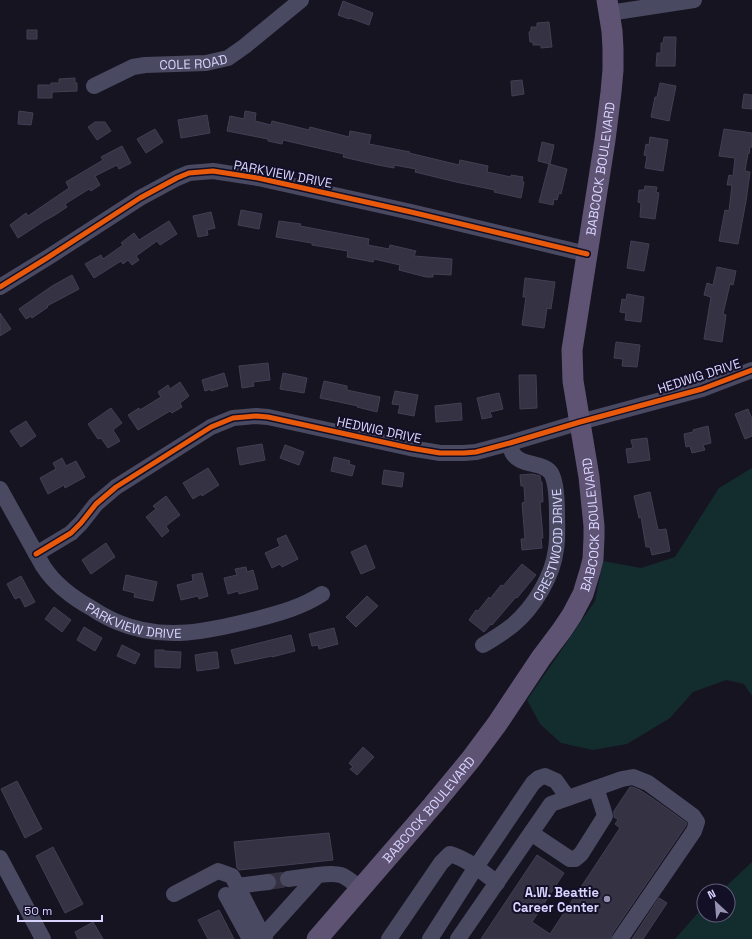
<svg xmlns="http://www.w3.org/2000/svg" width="752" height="939" font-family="'Space Grotesk',sans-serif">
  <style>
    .green { fill: #132c2d }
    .building { fill: #343243; stroke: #433f54 }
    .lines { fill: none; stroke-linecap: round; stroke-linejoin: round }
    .minor-tunnel { stroke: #333142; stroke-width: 16; stroke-dasharray: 16 8; stroke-linecap: butt }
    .minor { stroke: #4a4962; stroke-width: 16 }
    .major { stroke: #5e5373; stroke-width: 21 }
    .cycleway-casing { stroke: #130f26; stroke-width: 8 }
    .cycleway { stroke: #e8590c; stroke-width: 5 }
    .poi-dot { fill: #9591b1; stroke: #130f26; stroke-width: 1.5 }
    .labels { text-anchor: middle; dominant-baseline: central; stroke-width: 4; stroke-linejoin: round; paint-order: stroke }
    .street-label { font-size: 13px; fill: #d9d4ff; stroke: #130f26 }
    .poi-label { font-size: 13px; font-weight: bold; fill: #d9d4ff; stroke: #130f26; text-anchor: end }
  </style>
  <rect width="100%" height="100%" fill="#161421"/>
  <!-- green -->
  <path class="green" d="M752,468V696L744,684L726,680L693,692L670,718L627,744L593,750L561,743L540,724L527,700L595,601L603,561L641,568L675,557L719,488Z
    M752,862V939H675L704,906V915H728V891H721Z"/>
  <!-- building -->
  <path class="building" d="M343,1L373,13L369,25L350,18L349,19L338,15Z
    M549,22L552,47L541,48V45H533V42H530L529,32L531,31V27H537V23Z
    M27,30H37V39H27Z
    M664,37H676L675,66H656L657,53H661V43H663Z
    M75,78V83H77V91L52,92V98H38V85H51V83H59V79Z
    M522,80L524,94L512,96L511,81Z
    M660,83L676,86L669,121L651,117L655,97H657Z
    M744,94L752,95V109L742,108Z
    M19,111L33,113L31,125L18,124Z
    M245,111L256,113L255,121L271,125L272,121L309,130L310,127L349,137L350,131L371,135L369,144L410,152L409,153L459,165L460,160L488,166L487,172L511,177V175L523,177L522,181L524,182L521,198L494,192L495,190L456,182L415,172L416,169L394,165V168L378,165L343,157L344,154L296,143L283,140L282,144L268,141V139L227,131L230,116L244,119Z
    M207,115L210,133L181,138L178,120Z
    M95,122H105L111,131L97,140L88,127Z
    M155,129L163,142L146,153L137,139Z
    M724,129L752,133V147H750L749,154L748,153L745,171L750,172L746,201L738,244L719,241L725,210L729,211L732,185H727L729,175L733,176L735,158L719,156Z
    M650,137L668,140L663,171L645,168L647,156L644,155L646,144L649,145Z
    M542,142L554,145L550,164L538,161Z
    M122,146L131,163L119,169L117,165L95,176L100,185L91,191L89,189L65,204L67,207L55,215L44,221L18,238L10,225L26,213L28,216L69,188L66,182L103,160L101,157Z
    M549,164L567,169L561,194L559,193L557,200L554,199L553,205L539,202Z
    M645,186L657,187L656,192L659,193L655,219L640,217L641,203L638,202L639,190H644Z
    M241,210L262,214L259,229L238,225Z
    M211,212L215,228L207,230L208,235L198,237L193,216Z
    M169,221L177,234L160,245L157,241L136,256L139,260L132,265L128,260L123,264L121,261L94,278L85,264L101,255L103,259L123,245L121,243L134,233L139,240Z
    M279,221L301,224L300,226L369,239L368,245L389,249L390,245L416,251L414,256L452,259L451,275L433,274V277H426L399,270L400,265L374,259L373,262L347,257L348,251L312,245V243L276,237Z
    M631,241L649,244L644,271L627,268Z
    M717,267L736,271L733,285L730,284L723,314L726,315L722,342L704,339L711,297L704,295L707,283L713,285Z
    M72,275L79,289L47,306L48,307L32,318L31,316L26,319L19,309L52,286Z
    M525,278L555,282L551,309L547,308L544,328L522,325L526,297H523Z
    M627,294L644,297L641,322L625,320L626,313L620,312L622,299L626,300Z
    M0,313L11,329L0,336Z
    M616,342L640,345L637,367L622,366L623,359L614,358Z
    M268,363L270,380L253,382L254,386L242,388L239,366Z
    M224,373L228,386L211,391V389L205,391L202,380Z
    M283,373L307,378L304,393L280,389Z
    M519,375H536L537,408L520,409Z
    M324,381L347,386V390L380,397L377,412L357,407L358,406L320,398Z
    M180,382L189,396L180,403L182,407L172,413L170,411L138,430L128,415L139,408L140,410L161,397L158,392L168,385L170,389Z
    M395,391L418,395L414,416L398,413L400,405L392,404Z
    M499,393L503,409L490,412L492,417L482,419L477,398Z
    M461,403L462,420L436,422L435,406Z
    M111,408L122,423L113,430L120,441L108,448L101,438L98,439L88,424Z
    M748,409L752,419V436L745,439L735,414Z
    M26,421L36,436L21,447L10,431Z
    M708,426L711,443L703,445L705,450L692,453L690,446L686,447L684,434L693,432V430Z
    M647,438L650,460L628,463L626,449L633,448L631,440Z
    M262,444L265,460L240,465L237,448Z
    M285,445L304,452L299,465L280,458Z
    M334,457L350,461L349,464L355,466L352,476L331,471Z
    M62,458L66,466L76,461L85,477L65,488L64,485L48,494L40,478L56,469L53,463Z
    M208,468L219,485L202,496L201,494L193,499L183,483Z
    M384,470L404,473L402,487L382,484Z
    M532,474L540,476L541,482H542L543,502H540L543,538H541L542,548L522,550L521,539H525L522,503L525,502L524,486H521L520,475Z
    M650,492L658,530L666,529L670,551L652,555L650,547H646L641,517L639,518L634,496Z
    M166,496L180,515L166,526L169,531L162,537L146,517L156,509L153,506Z
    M286,535L298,559L282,567L280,564L272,568L265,553L280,546L277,539Z
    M106,543L115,557L91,574L82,560Z
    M366,545L375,568L361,574L351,552Z
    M522,564L536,575L517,598L516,597L492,625L491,624L484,632L469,620L476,610L478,611L489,597L490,599L501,585L503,586Z
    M246,567L247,572L253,570L258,589L239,594L238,591L228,594L224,578L237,575L235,569Z
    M202,573L208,596L199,599L198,596L181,600L177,585L193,581L192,575Z
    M126,575L157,582L153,601L134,597L135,593L123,590Z
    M21,576L35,602L25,607L20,597L15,599L7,584Z
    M367,596L378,606L356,627L346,617Z
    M54,607L71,620L62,632L45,619Z
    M84,627L102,638L95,651L77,640Z
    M334,628L338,644L319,649L318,645L312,646L309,634Z
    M291,635L295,651L272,657V656L235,664L231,650Z
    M122,645L140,654L135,664L117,656Z
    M155,650H164V651L181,652L180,668L155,667Z
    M213,652H217L219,668L197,671L195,655Z
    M363,747L374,757L357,775L350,769L353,767L349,763Z
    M17,781L42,829L25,838L1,789Z
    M630,787H632L640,790L655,800L687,823L685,827L612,934L611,939H481L537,855L564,873L532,922L550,934L620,828L615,824L618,820L614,817V811Z
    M329,833L333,860L239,870L237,868L234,842Z
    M53,847L83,904L65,913L36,856Z
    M659,898L667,903L643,939H632Z
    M219,910L234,939H208L198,920Z
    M93,922L103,939H78L75,932Z"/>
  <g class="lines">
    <!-- minor-tunnel -->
    <path class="minor-tunnel" d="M268,882L288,879"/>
    <!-- minor -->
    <g class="minor">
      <path d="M609,13L694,0"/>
      <path id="s1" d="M94,86L133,67L145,65L206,63L228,58L245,46L301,0"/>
      <path d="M0,287L47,258L140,198L177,178L189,173L213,171L258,178L411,212L587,254"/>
      <path id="s2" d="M0,489L43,566C55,585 73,598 93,609C100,614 108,618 117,622C164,642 210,631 257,619C280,613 302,607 322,594"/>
      <path d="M36,554L71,533L81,523L96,504L116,487L211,427L233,418L256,416L268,417L410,448L440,453H464L476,452L510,443L580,422L702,389L752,370"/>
      <path id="s3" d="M483,645C493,639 504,632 513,625C534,607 553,576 556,549C558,538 557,526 557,515C557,504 557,483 551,473C543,461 519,467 512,452C511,450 511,446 510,443"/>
      <path d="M531,833L570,859H575L581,854L605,816L603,809L596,788"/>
      <path d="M0,858L43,939"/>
      <path d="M288,879L318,875"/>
      <path d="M237,886L268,882"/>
      <path d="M174,894L218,871L232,876L263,936"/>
      <path d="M226,895L250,939"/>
      <path d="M265,939L263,936L318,875C341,872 343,874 361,889"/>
      <path d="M389,939L441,863L450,854C467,859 483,872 497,883"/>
      <path d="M430,939L476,867L533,783L539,778L545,776L556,781L568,798"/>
      <path d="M458,939L551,804L622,779L633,777L648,783L693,816L697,822L694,831L620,939"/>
    </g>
    <!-- major -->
    <path class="major" id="s4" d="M317,939L433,805L471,759L497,724L541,658L562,630L572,615L583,594L590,571L593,559L594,537V526L589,477L573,381L572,350L605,140L611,92L613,70V49L612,31L607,0"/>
    <!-- cycleway casing -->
    <g class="cycleway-casing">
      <path id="cycleway" d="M0,287L47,258L140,198L177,178L189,173L213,171L258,178L411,212L587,254
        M36,554L71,533L81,523L96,504L116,487L211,427L233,418L256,416L268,417L410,448L440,453H464L476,452L510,443L580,422L702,389L752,370"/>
    </g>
    <!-- cycleway -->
    <use href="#cycleway" class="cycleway"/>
  </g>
  <!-- markers -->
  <circle class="poi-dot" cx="607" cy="899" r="4"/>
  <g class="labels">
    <!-- street labels -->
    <g class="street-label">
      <text stroke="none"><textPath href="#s1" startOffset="104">COLE ROAD</textPath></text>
      <text stroke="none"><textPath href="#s4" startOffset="867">BABCOCK BOULEVARD</textPath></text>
      <text transform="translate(283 174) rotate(11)">PARKVIEW DRIVE</text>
      <text transform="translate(699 376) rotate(-18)">HEDWIG DRIVE</text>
      <text transform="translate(379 430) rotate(12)">HEDWIG DRIVE</text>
      <text stroke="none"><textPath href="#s4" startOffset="507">BABCOCK BOULEVARD</textPath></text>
      <text stroke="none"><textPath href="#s3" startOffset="128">CRESTWOOD DRIVE</textPath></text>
      <text stroke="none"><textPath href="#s2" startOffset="198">PARKVIEW DRIVE</textPath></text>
      <text stroke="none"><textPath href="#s4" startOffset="171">BABCOCK BOULEVARD</textPath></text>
    </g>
    <!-- poi labels -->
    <g class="poi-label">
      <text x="599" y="892">A.W. Beattie<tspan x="599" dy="15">Career Center</tspan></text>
    </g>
  </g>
  <!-- north arrow -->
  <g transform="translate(716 903) rotate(334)"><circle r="19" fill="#130f26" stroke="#625e7d"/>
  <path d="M0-3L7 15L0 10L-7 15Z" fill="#9591b1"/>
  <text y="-6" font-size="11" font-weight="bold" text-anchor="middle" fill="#d9d4ff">N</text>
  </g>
  <!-- scale -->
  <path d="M18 915v6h84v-6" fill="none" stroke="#d9d4ff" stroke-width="2"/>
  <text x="24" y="915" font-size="12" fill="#d9d4ff" stroke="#130f26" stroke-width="3" paint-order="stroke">50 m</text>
</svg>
